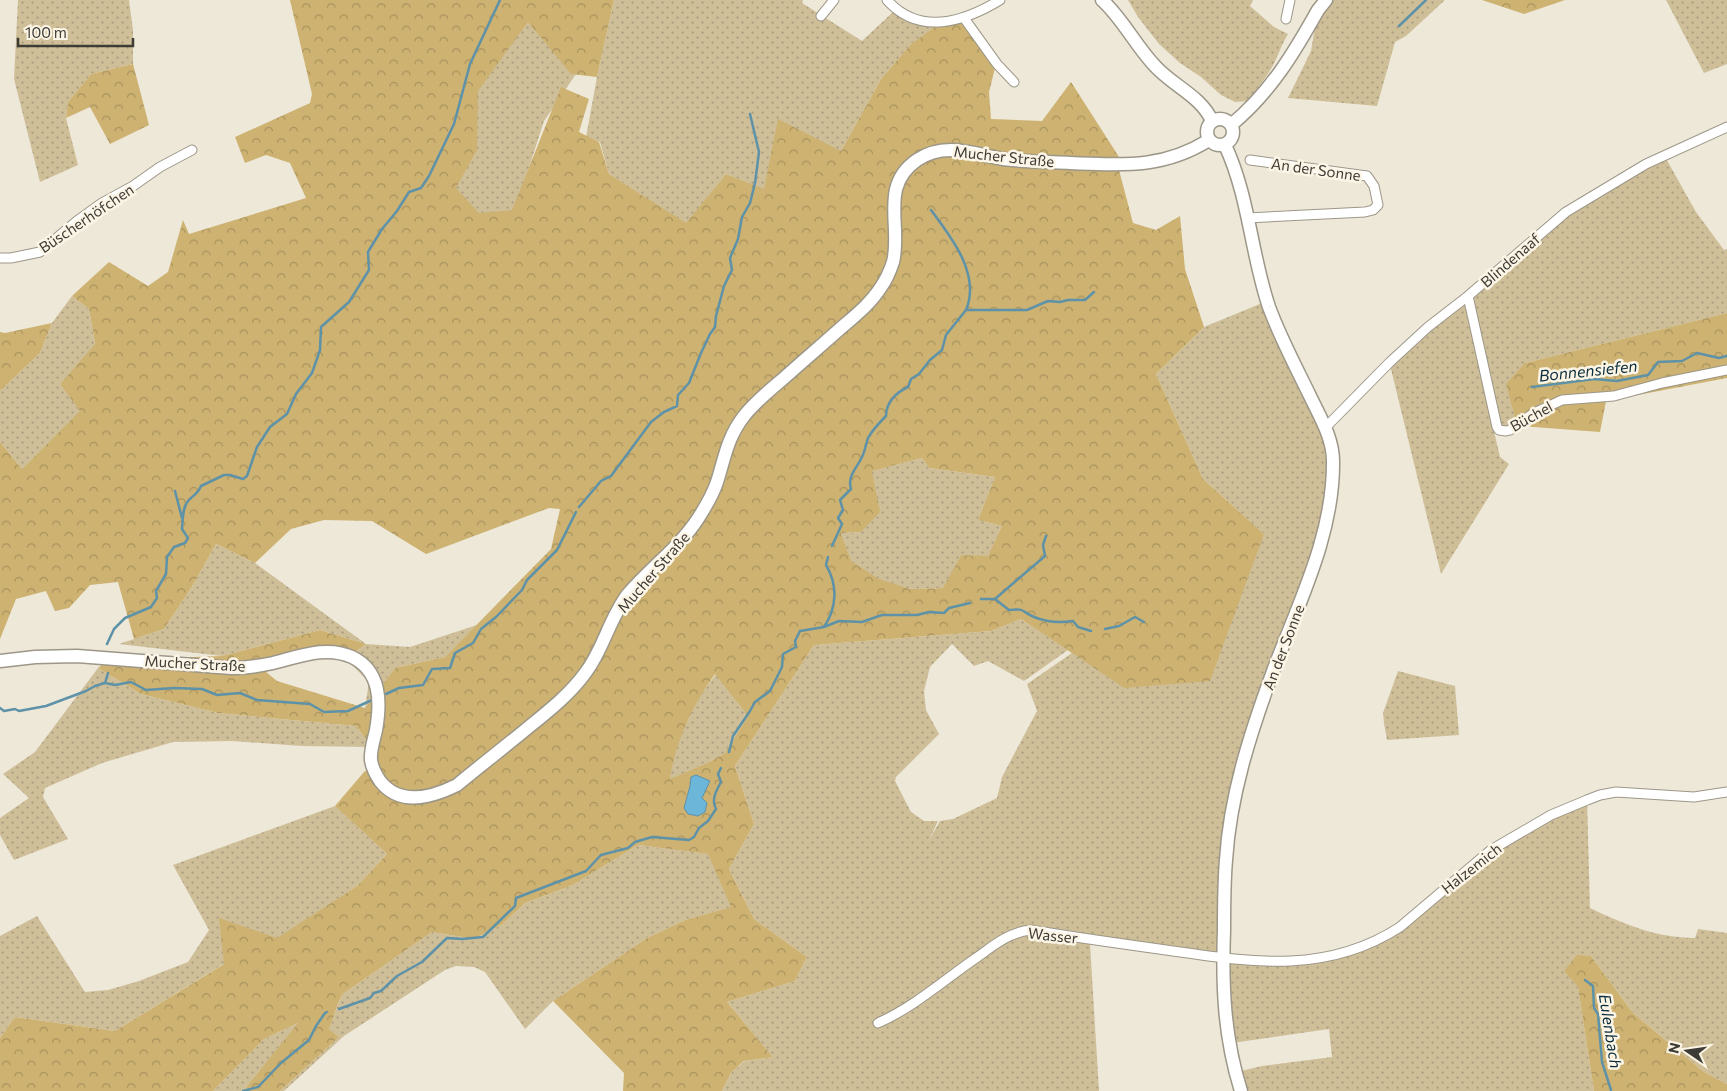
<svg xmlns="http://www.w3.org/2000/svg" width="1727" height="1091" font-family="Commissioner,sans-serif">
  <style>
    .grass { fill: url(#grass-dots) }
    .forest { fill: url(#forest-crowns); fill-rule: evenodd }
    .water { fill: #6cb7d9; stroke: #5e92a8 }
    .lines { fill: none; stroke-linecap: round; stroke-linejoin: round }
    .stream { stroke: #5e92a8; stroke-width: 2.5 }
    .street-casing { stroke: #9d9788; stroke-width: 11 }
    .secondary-casing { stroke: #9d9788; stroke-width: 15 }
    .street { stroke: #fff; stroke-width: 9 }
    .secondary { stroke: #fff; stroke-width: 12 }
    .labels { text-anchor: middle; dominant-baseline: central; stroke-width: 5; stroke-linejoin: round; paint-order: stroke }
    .street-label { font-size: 15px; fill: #3e3c36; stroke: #fcf5e6 }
    .water-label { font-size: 16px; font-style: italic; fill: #0b2f3d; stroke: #fcf5e6 }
  </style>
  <defs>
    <pattern id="grass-dots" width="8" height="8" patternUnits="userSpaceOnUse" patternTransform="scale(1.25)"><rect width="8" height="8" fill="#cfbf99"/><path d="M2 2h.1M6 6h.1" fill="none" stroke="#a99c7e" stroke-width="1.8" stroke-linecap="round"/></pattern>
    <pattern id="forest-crowns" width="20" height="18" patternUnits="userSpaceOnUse" patternTransform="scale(1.25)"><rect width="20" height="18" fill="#cdb271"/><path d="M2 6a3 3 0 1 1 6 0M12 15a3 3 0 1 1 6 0" fill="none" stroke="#a8925e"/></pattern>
  </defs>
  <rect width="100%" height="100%" fill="#eee8d9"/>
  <!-- grass -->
  <path class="grass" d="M18,0H129L133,30V64L91,74L68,102L66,118L78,165L40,182L14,79Z
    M614,0H803L802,3L862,41L893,12C907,21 920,24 937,25L911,44L881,79L841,151L764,190L726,174L686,224L609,174L600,142L586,137L597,77Z
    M1128,0H1253L1250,6L1274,27L1288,34C1281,45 1278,57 1271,69C1264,80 1256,91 1248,101L1235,102L1221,95L1201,77L1180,63L1159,44L1138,17Z
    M1326,0H1445L1406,36L1395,42L1377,106L1288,98L1311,51L1318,10Z
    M1666,0H1727V64L1704,73Z
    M526,17L576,74L544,121L510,226L445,207L462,102Z
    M1664,155L1696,212L1724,250L1727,249V313L1525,363L1516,421L1506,428L1500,425L1472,298L1557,219Z
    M72,296L89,309L95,345L60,384L81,411L22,469L0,442V391L40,353L52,323Z
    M1469,300L1483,384L1500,457L1509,464L1441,574L1390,365Z
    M1267,301L1332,451L1325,526L1240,775L1223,957L1307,961L1377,940L1491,850L1587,800L1590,908C1624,924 1656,938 1695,938L1698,929L1727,933V1084L1704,1072L1633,1013L1591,956L1564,971L1578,986L1594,1091H1246L1241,1071L1262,1066L1332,1057L1329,1029L1232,1043L1229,1017H1219L1216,960L1090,944L1099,1091H722L731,1073L745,1061L773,1057L727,1002L795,981L807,957L754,919L729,869L754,824L735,766L814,645L991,631L1021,619L1068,650L1024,681L988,661L974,666L952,644L930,667L924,691L926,710L939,734L896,777L895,781L911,812L924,821H938L929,840L940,821L953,819L997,798L1002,777L1037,711L1027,684L1072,653L1125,688L1264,534L1203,479L1156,374L1204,327Z
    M922,458L929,468L995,477L978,520L1002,526L988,557L961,555L944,588L910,589L879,580L850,561L841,533L861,532L871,471Z
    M216,544L255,563L366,644L410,647L477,625L445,657L395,668L365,708L369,682L346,659L366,644L320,630L222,656L119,644L164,629L193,585Z
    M98,668L141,694L218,713L356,726L372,747L302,746L232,741L173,742L102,763L45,788L43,797L68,839L14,860L0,835V818L29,798L3,774L35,752Z
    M1398,671L1455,686L1459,735L1387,740L1384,723L1383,713Z
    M716,674L748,716L725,753L709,762L669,780L678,740L700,696Z
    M335,806L387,854L357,886L277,939L225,963L115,1031L15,1017L0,1038V936L37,916L85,992L108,990L139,981L188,962L209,930L173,865Z
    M638,845L709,854L732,907L685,920L647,938L553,1001L525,1029L485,972L474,967L456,966L445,970L344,1036L284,1091H280L339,1037L329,1029C335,1017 336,1005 343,994L432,932L474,939L503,924L525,903L573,885Z
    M300,1022L246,1087L248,1091H213L264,1039Z"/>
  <!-- forest -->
  <path class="forest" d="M290,0H614L597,77L571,74L528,22L478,91L477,150L456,188L479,213L512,210L561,87L589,99L579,132L599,142L609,174L686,223L726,174L764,189L778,119L841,151L881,79L911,44L937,25L964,22L995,68L989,92L991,119L1042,121L1071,82L1119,157V170L1133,223L1156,230L1180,216L1185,269L1204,327L1156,374L1203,479L1264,534L1210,681L1124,688L1021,619L991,631L814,645L735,766L754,824L729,869L754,919L807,957L795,981L727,1002L773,1057L744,1061L731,1073L722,1091H623L624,1073L553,1001L647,938L685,920L731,907L708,854L638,845L573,885L525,903L503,924L474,939L432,932L343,994C336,1004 335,1017 329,1029L339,1037L280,1091H248L246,1087L298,1023L264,1039L213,1091H0V1038L15,1017L115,1031L224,964L219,918L277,938L357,886L387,854L335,806L364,772L372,766V747L356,726L218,713L141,694L98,668L108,660L222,656L320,630L366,644L346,659H295L266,672L277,681L365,708L395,668L445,657L551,549L560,509L549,508L426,554L372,521L324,520L291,529L255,563L216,544L193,585L164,629L134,639L118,582L90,585L69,608L55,611L46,591L16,599L0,639V442L22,469L80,411L60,384L95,344L89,309L72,296L109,262L148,286L168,272L183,220L189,234L306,198L290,163L266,155L245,163L235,137L310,103L312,94ZM922,458L929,468L995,477L978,520L1002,526L988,556L961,555L943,588L910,589L879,579L851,561L841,533L861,532L880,512L872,471ZM715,674L748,716L725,753L709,762L670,779C676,740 692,707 715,674Z
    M1482,0H1565L1524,14Z
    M133,64L149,125L110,144L90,107L66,118L68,102L91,74Z
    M1727,313V378L1606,401L1600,432L1522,426L1516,421L1506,384L1525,363Z
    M52,323L40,353L0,391V332L5,333Z
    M1577,955L1591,956L1633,1013L1704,1072L1727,1084V1091H1594L1578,987L1564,971Z"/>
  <!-- water -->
  <path class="water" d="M696,775L710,781L702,798L707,803L705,812L698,816L688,814L684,808L690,786L691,777Z"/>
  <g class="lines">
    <!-- stream -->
    <path class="stream" d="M1399,26L1426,0
      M931,210C951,237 981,274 966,310
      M1532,387L1594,379L1617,381L1648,375L1658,362L1682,361L1697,353L1719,358L1727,356
      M175,491L182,518
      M579,507L601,481L611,476L651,422L664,412L677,406L678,395L689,383L701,353L710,334L715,327L716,316L724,286L732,270L730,258L738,239L742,217L750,203L755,183L759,152L750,114
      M832,546L842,524L838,518L843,510L840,500L851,489C847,476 857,468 862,457C865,451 866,444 868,438C873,429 879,423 886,416C886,402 897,392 908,387L911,379L919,374L930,360L942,350L946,335L966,310H1027L1048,301L1060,302L1068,300H1085L1094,292
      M981,599H995L1045,556L1043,545L1046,536
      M995,599L1009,610C1025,608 1021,611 1034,617C1046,622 1060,623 1073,621L1078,627L1091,631
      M824,627L839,621L862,622L882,615H917L929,612L944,613L949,608L970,603
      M1105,629L1119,626L1135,617L1144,622
      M107,644L114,629L125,618L151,607L157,598L156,591L166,574L167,557L174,547L185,543L188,538L182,529C183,520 182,508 188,501C193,495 198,494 201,486L224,475H230L243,479L247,476L257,447L270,427L287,414L296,394L312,373L320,350L321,327L349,302L369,270L368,252L382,229L397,211L409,192L421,188L429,176L454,124L470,64L500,0
      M105,683L108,673
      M386,694L399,688L423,685L432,669L450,668L455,653L473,643L481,629L496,617L522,590L527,580L557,550L576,512
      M0,708L4,711L15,709L19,711L46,706L86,691L95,686L105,683L115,685L131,682L146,690L174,688L202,689L217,695L240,693L257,700L310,704L324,712L348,711L372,700
      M729,752L733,736L750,711L755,702L770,691L782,667L783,654L796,647L795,641L800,631L824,627C837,608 838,585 826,565L828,557
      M1585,980L1593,986L1594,1008L1598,1014L1602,1062L1611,1090
      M339,1009L370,998L374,993L381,991L397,976L422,962L447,938L462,939L483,937L515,906L516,898L586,871L601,855L628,848L635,842L652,837L689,840L694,837L699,828L708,821L716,809C711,800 716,791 721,782L718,774L721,768
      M243,1091L258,1087L281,1063L309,1040L316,1026L325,1013L327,1012"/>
    <!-- street casing -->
    <g class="street-casing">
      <path id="street" d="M887,0C919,36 964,22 1000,0
        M821,16L834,0
        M964,18L997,64L1014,82
        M1286,19L1290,0
        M1247,218L1365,212L1373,210L1378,205L1374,186L1367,176L1250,160
        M0,258H11L40,252L77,221L102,203L133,186L160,167L192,150
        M1468,296L1497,427L1499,430L1506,431L1510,430L1534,413L1562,400L1614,396L1662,383L1727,370
        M1325,428L1390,362L1428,327L1468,296L1566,212L1646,164L1727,127
        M878,1023C914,1007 944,980 976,958C993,946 1009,932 1031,930C1073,937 1116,943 1159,949C1244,961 1323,977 1400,927L1491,850L1551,815L1587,800L1600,795L1616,792L1694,797L1727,792"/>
    </g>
    <!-- secondary casing -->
    <g class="secondary-casing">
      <path id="secondary" d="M1102,0C1123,19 1135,45 1155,66C1173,86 1201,96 1212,121
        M1207 132a13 13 0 1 1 26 0a13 13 0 1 1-26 0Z
        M1231,125C1270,93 1294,53 1318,10L1326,0
        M1225,145C1249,196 1251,254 1269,307C1280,337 1296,367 1310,396C1320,417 1333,438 1333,461C1334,536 1297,606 1272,674C1250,734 1230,796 1226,860C1224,883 1224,907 1224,930C1222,986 1224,1037 1241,1091
        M0,661L35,657L77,656L232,668C246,668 259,666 273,663C298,657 326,645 352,657C381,671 381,702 376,730C374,740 370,750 371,760C372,768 376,775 380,781C400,807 433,797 457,785C481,765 506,746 530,726C550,710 571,693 586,672C604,648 609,619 628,594C651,567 680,547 699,517C706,506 713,494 717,482C725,457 727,438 744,416C755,402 770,390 784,378C803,361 823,344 842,327C856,315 871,303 881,287C886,280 890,271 893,262C902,226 879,186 917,160C945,141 974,154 1003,159C1025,162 1048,162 1070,163C1122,165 1163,169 1209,140"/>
    </g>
    <!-- street -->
    <use href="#street" class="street"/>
    <!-- secondary -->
    <use href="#secondary" class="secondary"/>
  </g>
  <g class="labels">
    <!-- street labels -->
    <g class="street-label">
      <text transform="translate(1004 156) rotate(6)">Mucher Straße</text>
      <text transform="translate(1316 169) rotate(8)">An der Sonne</text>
      <text transform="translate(86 218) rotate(-34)">Büscherhöfchen</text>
      <text transform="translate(1510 260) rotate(-41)">Blindenaaf</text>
      <text transform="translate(1531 416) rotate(-29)">Büchel</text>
      <text transform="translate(653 572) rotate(-49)">Mucher Straße</text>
      <text transform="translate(1283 647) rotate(-69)">An der Sonne</text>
      <text transform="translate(195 663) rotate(3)">Mucher Straße</text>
      <text transform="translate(1471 868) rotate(-38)">Halzemich</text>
      <text transform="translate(1053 935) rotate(6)">Wasser</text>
    </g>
    <!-- water labels -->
    <g class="water-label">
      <text transform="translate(1588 370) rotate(-6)">Bonnensiefen</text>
      <text transform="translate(1611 1031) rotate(81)">Eulenbach</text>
    </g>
  </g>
  <!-- north arrow -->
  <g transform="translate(1687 1051) rotate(283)" stroke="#fcf5e6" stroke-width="4" paint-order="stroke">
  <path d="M0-4L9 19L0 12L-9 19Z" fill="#3e3c36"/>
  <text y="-8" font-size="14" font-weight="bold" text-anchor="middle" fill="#3e3c36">N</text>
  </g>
  <!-- scale -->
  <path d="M18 38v8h115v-8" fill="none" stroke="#3e3c36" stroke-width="2.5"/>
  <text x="25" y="38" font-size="15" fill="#3e3c36" stroke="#fcf5e6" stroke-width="4" paint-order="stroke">100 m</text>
</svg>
